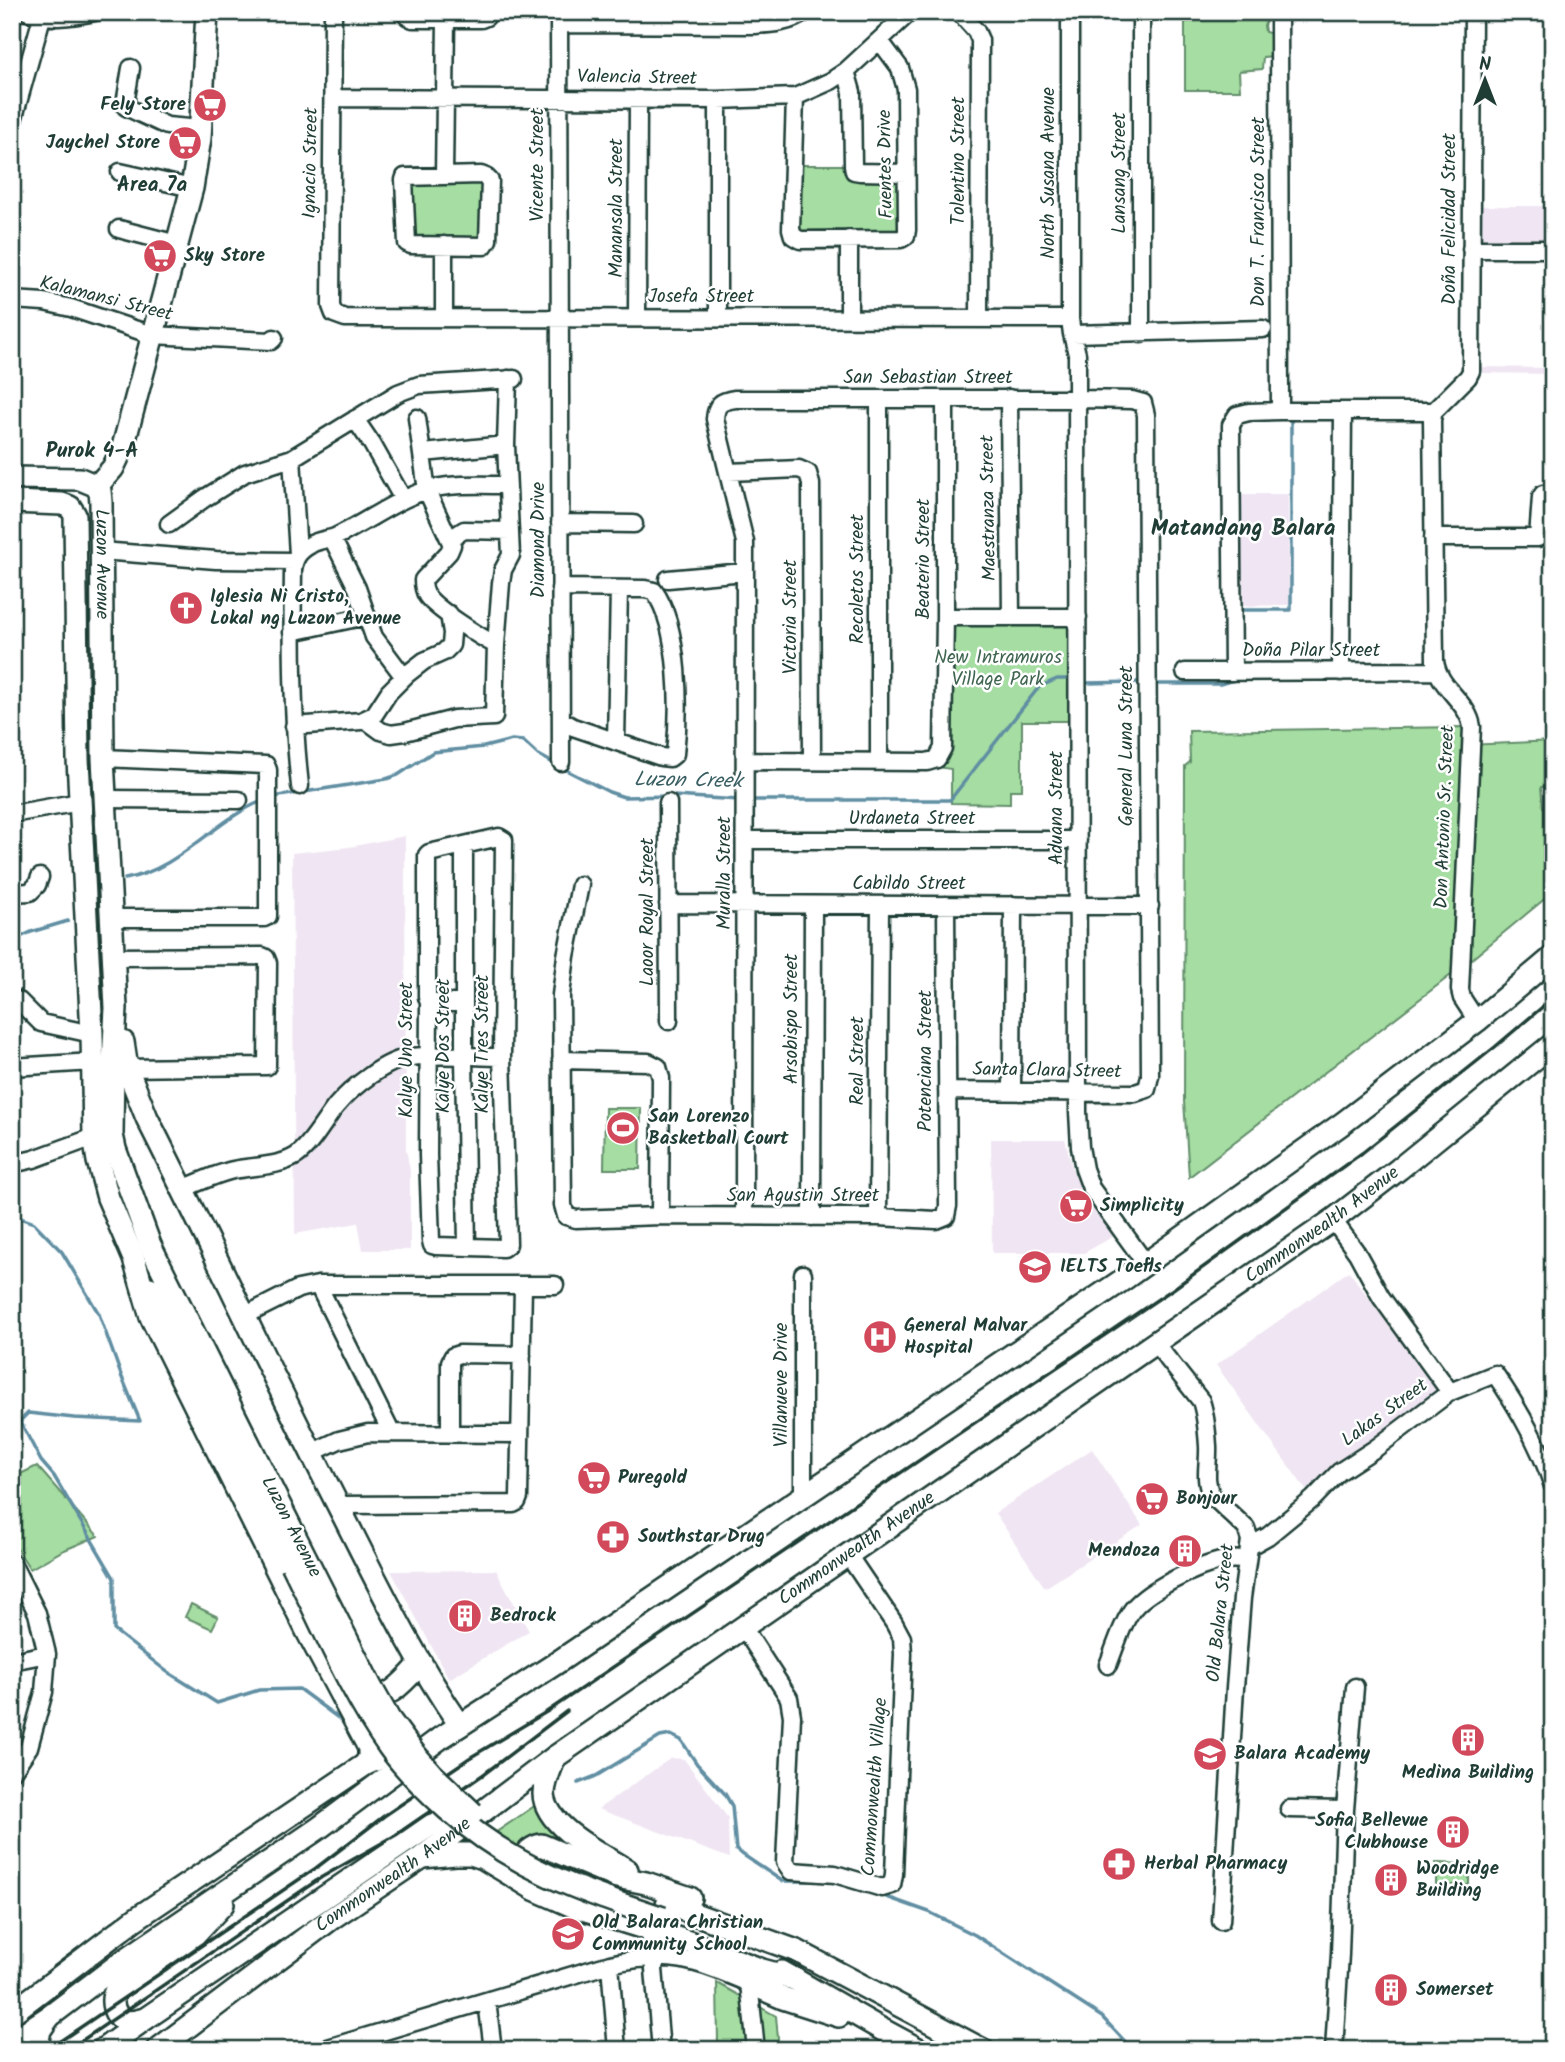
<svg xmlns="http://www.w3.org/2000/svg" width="1565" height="2062" font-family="Kalam,sans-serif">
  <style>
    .built { fill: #f0e6f3 }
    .green { fill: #a5dda2; stroke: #628d6b; stroke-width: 2 }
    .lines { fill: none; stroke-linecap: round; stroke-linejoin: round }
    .stream { stroke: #608ea2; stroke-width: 3.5 }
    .minor-casing { stroke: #1f3d34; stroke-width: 21 }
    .major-casing { stroke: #1f3d34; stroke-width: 26 }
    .minor { stroke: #fff; stroke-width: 16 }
    .major { stroke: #fff; stroke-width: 21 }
    .rail { stroke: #1f3d34; stroke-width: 3.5 }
    .major-bridge-casing { stroke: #1f3d34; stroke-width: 26; stroke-linecap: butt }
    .major-bridge { stroke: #fff; stroke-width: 21 }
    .labels { text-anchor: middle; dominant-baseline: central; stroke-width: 5; stroke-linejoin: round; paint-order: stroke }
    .street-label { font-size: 19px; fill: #1f3d34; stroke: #fff }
    .poi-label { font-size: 19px; font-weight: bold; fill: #1f3d34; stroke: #fff; text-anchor: start }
    .park-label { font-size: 19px; fill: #406550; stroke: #fff }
    .neighbourhood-label { font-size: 21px; font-weight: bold; fill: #1f3d34; stroke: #fff }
    .water-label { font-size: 21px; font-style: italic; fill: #3a5f62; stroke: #fff }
    .quarter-label { font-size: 23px; font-weight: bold; fill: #1f3d34; stroke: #fff }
  </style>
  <rect width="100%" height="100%" fill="#fff"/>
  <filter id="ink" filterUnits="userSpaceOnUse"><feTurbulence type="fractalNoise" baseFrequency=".0143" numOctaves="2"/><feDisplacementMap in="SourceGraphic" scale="14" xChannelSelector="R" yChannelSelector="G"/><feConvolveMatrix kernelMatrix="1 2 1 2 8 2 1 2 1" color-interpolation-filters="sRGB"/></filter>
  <g filter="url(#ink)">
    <!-- built -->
    <path class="built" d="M1473,206H1553V253L1473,255Z
      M1479,367L1553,368V397L1552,374L1478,373Z
      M1235,494H1288L1289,605L1236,606Z
      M405,836L406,1149L410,1170V1250H363L358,1223L295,1234L292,853L349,847Z
      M991,1139H1065L1073,1171L1081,1189L1114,1236L1084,1253H992Z
      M1349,1271L1439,1395L1306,1490L1216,1365Z
      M1092,1449L1142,1525L1045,1588L995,1513Z
      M496,1570L529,1631L449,1679L391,1571Z
      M671,1758L684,1759L728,1818L729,1858L598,1809Z"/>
    <!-- green -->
    <path class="green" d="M1185,12H1272L1264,25L1265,32L1273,34L1274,56L1263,57L1262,69L1239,71L1240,90H1185Z
      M797,165H850L898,176V234L797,233Z
      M408,179L483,181L482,239L407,238Z
      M950,621H1074V721H1022V790H1010V804L951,803V769L937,767Z
      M1462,727L1467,745L1553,741V787H1541L1543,807L1553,811V892L1473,958L1189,1177L1184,1101L1185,766L1190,762L1189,731Z
      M605,1108H641L640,1169H604Z
      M37,1466L98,1536L62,1551L30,1569L12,1541V1478Z
      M191,1604L218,1617L212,1629L185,1617Z
      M536,1805C541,1829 567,1843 585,1856L521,1849L476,1846Z
      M1436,1863L1469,1864V1885H1436Z
      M717,1983L776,2016L779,2050H747V2042H718Z"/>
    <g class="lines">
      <!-- stream -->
      <path class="stream" d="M1239,610H1291V421
        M1086,683L1139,682
        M1159,684H1220L1237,679
        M562,768L609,792L624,797L673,796L740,800
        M273,797L386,779L398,775L433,752L484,747L512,740L523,741L537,754L555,764
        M748,800H950L1039,687L1057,679H1070
        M125,879C180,869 213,821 262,801
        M12,941L31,932L68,921
        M12,1215L34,1223L62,1252L99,1314L121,1375L140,1421L74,1418L28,1413L20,1421L41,1461L54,1476L114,1578V1630L166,1671L217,1703L259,1690L299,1689L341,1720
        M578,1783L596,1776L660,1737L671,1735L681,1740L697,1764L725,1794L732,1806L736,1850L782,1881H834
        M881,1895L929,1912L975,1935L1102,2017L1133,2050"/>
      <!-- minor casing -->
      <g class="minor-casing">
        <path id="minor" d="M28,12C52,20 71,17 95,12
          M333,12L331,306L334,314L345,318L1070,319
          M406,12L407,16L413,19H481L486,17V12
          M559,12L561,762
          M959,12L976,31L980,40L979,318
          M1070,12V319L1072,334L1077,354L1078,1112L1080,1147L1084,1169L1091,1188L1146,1264
          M1279,12L1280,411
          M559,24L754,25C771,24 791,23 805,12
          M131,68L125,104L126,107L167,126L200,129
          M846,71L852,92L853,166L854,171L860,172L906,173
          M795,97L791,229L793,236L800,240L901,239L906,236L907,230L906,89L900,68L880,41
          M333,98L718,100L795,97L831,81L846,71L910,12
          M718,100V318
          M12,124L42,17
          M120,172L192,188
          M481,175L486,177L490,181L488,240L484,246L411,245L407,243L404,180L405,177Z
          M444,176L446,19
          M119,229L177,244
          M849,239V318
          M1471,249H1553
          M12,300L44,302L71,308L152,335L271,341L274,338
          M444,318V245
          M637,318L638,99
          M1072,334L1263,329
          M1141,334V12
          M1009,398L1011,617
          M879,399V760
          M1434,411L1432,420L1435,661C1438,688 1468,701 1472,727L1460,990L1462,998L1477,1021
          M1434,411L1468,377L1471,371L1473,12
          M417,418L427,491L452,545L449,552L423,580C423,585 424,591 427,596C436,609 480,637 496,645
          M355,419L372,444L403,499
          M423,453L506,445
          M292,458L298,554
          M728,472L799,469L808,473L811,484L812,761
          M560,523L634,524
          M169,524L205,498L245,473L292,458L398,393L419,385L514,379
          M332,538L357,588L374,637L404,677
          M1433,538H1538L1541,497L1543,494H1553
          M450,539L464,530L510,531
          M101,551L216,560L294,561
          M668,579L744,572
          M560,588L645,589L654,591C680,627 680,711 675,754L670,758L661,757L573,727L561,720
          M945,617H1078
          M292,632L366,616
          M1185,672L1436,671
          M1233,672L1231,425L1237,415L1249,412L1280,411H1434
          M1341,672L1343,411
          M366,720L381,731L391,734L405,732L454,719L494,717L496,645L501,583L503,570L511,555L506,445L508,379
          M294,726L361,721L374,715L389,692L406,675L424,661L444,652L451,645L452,633L449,614
          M616,742L619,589
          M103,758L266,765L268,770V916L264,918H112
          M745,761L927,762L937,759L943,748L945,617V399
          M300,786C292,714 292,643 293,570C294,558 299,551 310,545C317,540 327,540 335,537C372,520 406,490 448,486C467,484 488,485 507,485
          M105,799L239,800
          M668,803L669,1021
          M12,814L80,802
          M499,837L504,840L502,1057L508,1244L503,1248L436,1246L432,1245L431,1241L428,1155L429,1003L427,997V855L429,853Z
          M746,840H1078
          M464,846V1057L467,1247
          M580,885L566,956L561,995L563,1205L566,1216L576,1219L660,1216L878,1217L936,1220L946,1216L948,1206L946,905
          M12,893L30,892L37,885L40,877
          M668,904L1150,906
          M114,957L262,956L266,958L268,963L267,1066L127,1068
          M12,998L19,1001L41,1023L92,1034
          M429,1003H464
          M561,1060L648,1062L658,1067L661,1078L660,1216
          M12,1067L93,1062
          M1012,1091L1013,905
          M12,1164L34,1159L94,1137
          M183,1189C199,1182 216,1174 233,1170C253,1166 278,1167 296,1156C311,1146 324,1121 336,1106C352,1087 386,1060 411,1057C441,1053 473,1057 502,1057
          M744,1217L745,542L715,419C716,404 721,401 735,399H1078L1132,400L1143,403L1146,415L1150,1076L1147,1089L1135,1093L947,1091
          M812,1217L813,905
          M878,1217L880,905
          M1333,1220L1357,1253L1381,1297L1450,1392
          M803,1274V1497
          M318,1285L391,1432
          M244,1316L298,1289L318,1285H555
          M1155,1343L1201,1401C1206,1415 1207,1431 1208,1446C1209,1463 1203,1481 1212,1496L1246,1528L1250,1540L1242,1598L1235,1688L1221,1921
          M450,1433V1362L453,1356L459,1354L522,1355
          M311,1453L339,1440L368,1433L520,1434
          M338,1505L513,1504L517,1502L519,1497L523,1285
          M1250,1546L1268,1536L1313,1499L1339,1472L1376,1448L1450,1392L1495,1374C1519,1409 1540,1445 1553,1486
          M12,1563L37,1613L47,1654L44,1692L29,1747L12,1772
          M743,1627L789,1698L792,1716L785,1862L791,1871L835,1874L882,1888L892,1885L894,1874L903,1654L902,1638L894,1623L848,1555
          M12,1661L47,1654
          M1108,1665C1115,1648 1120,1629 1130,1613C1143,1591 1200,1565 1225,1560C1232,1559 1240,1560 1247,1560
          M1289,1809L1345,1810
          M656,1957L654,1969L661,2050
          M610,1964L617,2050
          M487,2001L493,2050
          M321,2050L610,1964C670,1950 694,1960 749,1983L756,2050
          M1334,2050L1340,1954L1345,1810L1355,1687"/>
      </g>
      <!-- major casing -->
      <g class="major-casing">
        <g id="major">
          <path d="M12,478L80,479L97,486"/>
          <path id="s1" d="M97,486L100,491L101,502L103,758L116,1008L113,1064L112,1135L115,1149L150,1245L306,1558"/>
          <path d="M97,486L113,468L123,447L192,188L200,138L207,12"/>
          <path d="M12,502L62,504L70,507L75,515L78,759L92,1034L94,1137L98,1161L108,1198L134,1259L151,1317L309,1635L369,1748V1757L366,1764"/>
          <path d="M123,1042L127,1068L147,1118C214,1250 276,1385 344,1517C380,1588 415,1660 460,1725"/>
          <path d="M150,1288L166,1312L292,1564"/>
          <path d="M360,1699C388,1702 404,1682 421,1663"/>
          <path d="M555,1757C551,1768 544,1782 544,1794C545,1827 602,1854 627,1870"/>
          <path d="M423,1857L455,1854H471L483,1858L534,1889L573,1906L689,1942L762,1970L795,1979"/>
          <path d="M527,1879C520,1863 524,1849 541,1845L617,1877L646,1883L690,1898"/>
          <path d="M223,1904L195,1934L116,1990C110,2000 113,2017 126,2021C132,2023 139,2020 145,2019L429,1826L473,1812"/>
          <path d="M667,1904L797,1951L983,2050"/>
          <path d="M649,1929L654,1939L649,1957"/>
          <path d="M782,1972L881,2029L920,2050"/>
          <path d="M749,1983L783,1998L839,2016"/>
          <path d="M12,2013L134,1920L366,1764L378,1759"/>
          <path d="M12,2041L50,2016L116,1966L319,1828L439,1739L555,1664L1127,1277L1343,1123L1477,1021L1553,957"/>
          <path d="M36,2050L40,2030L49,2017"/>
          <path d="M102,2050L145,2019"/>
          <path id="s2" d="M157,2050L332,1918L421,1858L555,1757L1333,1220L1399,1169L1553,1044"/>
        </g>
      </g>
      <!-- minor -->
      <use href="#minor" class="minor"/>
      <!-- major -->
      <use href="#major" class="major"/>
      <!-- rail -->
      <path class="rail" d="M47,2050L316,1868L384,1816L471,1757L548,1711L1173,1289L1362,1153L1495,1047L1553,998
        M68,2050L322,1877L396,1835L484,1774L567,1711"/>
      <!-- major-bridge casing -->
      <g class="major-bridge-casing">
        <path id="major-bridge" d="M306,1558L371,1687L389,1719L414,1753L432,1774L473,1813
          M292,1564C322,1624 350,1692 389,1747C405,1770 426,1790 447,1809C515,1869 578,1890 663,1918"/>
      </g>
      <!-- major-bridge -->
      <use href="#major-bridge" class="major-bridge"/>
    </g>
  </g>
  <!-- icons -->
  <defs>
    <g id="supermarket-disc" transform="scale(1.75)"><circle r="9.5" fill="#d1495b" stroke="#fff"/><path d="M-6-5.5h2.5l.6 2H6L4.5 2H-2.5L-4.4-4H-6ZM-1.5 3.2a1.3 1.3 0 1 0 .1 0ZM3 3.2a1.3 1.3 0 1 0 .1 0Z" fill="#fff"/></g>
    <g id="church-disc" transform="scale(1.75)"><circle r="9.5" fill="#d1495b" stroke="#fff"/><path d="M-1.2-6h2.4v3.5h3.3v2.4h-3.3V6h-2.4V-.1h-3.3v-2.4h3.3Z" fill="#fff"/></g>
    <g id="stadium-disc" transform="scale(1.75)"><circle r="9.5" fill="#d1495b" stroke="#fff"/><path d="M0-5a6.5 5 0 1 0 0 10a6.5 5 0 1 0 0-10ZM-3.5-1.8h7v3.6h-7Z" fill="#fff"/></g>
    <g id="school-disc" transform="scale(1.75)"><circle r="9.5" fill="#d1495b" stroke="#fff"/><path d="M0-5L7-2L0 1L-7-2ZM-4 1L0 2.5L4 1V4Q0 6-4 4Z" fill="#fff"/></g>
    <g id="hospital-disc" transform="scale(1.75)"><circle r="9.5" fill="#d1495b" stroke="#fff"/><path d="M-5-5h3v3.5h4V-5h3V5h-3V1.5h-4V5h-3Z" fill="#fff"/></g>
    <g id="pharmacy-disc" transform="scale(1.75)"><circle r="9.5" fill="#d1495b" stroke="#fff"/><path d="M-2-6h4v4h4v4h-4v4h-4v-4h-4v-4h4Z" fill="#fff"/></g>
    <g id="building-disc" transform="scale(1.75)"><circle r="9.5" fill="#d1495b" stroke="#fff"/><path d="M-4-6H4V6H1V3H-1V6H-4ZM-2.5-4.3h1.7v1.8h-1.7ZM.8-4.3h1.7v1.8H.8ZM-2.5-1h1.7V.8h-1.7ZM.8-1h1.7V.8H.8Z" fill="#fff"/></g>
  </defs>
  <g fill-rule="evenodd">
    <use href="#supermarket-disc" x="210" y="105"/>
    <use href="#supermarket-disc" x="185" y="143"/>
    <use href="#supermarket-disc" x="160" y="256"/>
    <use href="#church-disc" x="186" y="608"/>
    <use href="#stadium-disc" x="623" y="1128"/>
    <use href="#supermarket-disc" x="1076" y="1206"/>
    <use href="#school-disc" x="1035" y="1267"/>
    <use href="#hospital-disc" x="880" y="1337"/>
    <use href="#supermarket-disc" x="594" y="1478"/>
    <use href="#supermarket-disc" x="1152" y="1499"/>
    <use href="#pharmacy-disc" x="613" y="1537"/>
    <use href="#building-disc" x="1185" y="1551"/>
    <use href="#building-disc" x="465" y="1616"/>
    <use href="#building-disc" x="1468" y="1740"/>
    <use href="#school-disc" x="1210" y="1754"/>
    <use href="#building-disc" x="1453" y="1832"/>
    <use href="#pharmacy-disc" x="1119" y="1864"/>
    <use href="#building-disc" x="1391" y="1880"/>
    <use href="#school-disc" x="568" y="1934"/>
    <use href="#building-disc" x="1391" y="1990"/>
  </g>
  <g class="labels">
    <!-- street labels -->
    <g class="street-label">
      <text transform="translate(637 78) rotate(1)">Valencia Street</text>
      <text transform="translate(959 161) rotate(-90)">Tolentino Street</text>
      <text transform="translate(311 163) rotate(-89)">Ignacio Street</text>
      <text transform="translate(886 164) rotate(-91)">Fuentes Drive</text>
      <text transform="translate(538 165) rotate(-90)">Vicente Street</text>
      <text transform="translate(1049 173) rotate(-90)">North Susana Avenue</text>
      <text transform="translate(1120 173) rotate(-90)">Lansang Street</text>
      <text transform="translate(617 208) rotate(-90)">Manansala Street</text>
      <text transform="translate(1259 212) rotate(-90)">Don T. Francisco Street</text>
      <text transform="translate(1450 219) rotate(-90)">Doña Felicidad Street</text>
      <text x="701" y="297">Josefa Street</text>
      <text transform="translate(106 299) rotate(14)">Kalamansi Street</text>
      <text x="928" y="378">San Sebastian Street</text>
      <text transform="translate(989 508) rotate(-91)">Maestranza Street</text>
      <text transform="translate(539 540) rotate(-90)">Diamond Drive</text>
      <text transform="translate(924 559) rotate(-90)">Beaterio Street</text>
      <text stroke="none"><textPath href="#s1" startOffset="79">Luzon Avenue</textPath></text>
      <text transform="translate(858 579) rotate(-90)">Recoletos Street</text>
      <text transform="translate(791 617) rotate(-90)">Victoria Street</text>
      <text x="1311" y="651">Doña Pilar Street</text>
      <text transform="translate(1127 746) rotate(-90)">General Luna Street</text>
      <text transform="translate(1057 808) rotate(-90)">Aduana Street</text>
      <text transform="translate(1445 817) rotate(-88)">Don Antonio Sr. Street</text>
      <text x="912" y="819">Urdaneta Street</text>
      <text transform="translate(725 873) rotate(-90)">Muralla Street</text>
      <text x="909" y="884">Cabildo Street</text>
      <text transform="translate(648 912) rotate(-90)">Laoor Royal Street</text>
      <text transform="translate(792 1019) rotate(-90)">Arsobispo Street</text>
      <text transform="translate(483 1044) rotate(-90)">Kalye Tres Street</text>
      <text transform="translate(444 1046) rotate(-90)">Kalye Dos Street</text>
      <text transform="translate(407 1050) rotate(-90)">Kalye Uno Street</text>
      <text transform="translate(858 1061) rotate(-90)">Real Street</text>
      <text transform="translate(926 1061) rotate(-90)">Potenciana Street</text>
      <text transform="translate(1047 1071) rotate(1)">Santa Clara Street</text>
      <text x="803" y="1196">San Agustin Street</text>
      <text stroke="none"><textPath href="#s2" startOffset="1428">Commonwealth Avenue</textPath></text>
      <text transform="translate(782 1385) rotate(-90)">Villanueve Drive</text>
      <text transform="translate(1385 1413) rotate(-36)">Lakas Street</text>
      <text transform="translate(291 1527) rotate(63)">Luzon Avenue</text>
      <text stroke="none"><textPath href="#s2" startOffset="861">Commonwealth Avenue</textPath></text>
      <text transform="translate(1221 1613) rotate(-84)">Old Balara Street</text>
      <text transform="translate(875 1787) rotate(-86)">Commonwealth Village</text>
      <text stroke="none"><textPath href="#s2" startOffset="294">Commonwealth Avenue</textPath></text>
    </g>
    <!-- poi labels -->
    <g class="poi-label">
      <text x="186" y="105" text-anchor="end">Fely Store</text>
      <text x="160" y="143" text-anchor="end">Jaychel Store</text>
      <text x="184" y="256">Sky Store</text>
      <text x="210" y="597">Iglesia Ni Cristo,<tspan x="210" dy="22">Lokal ng Luzon Avenue</tspan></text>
      <text x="648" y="1117">San Lorenzo<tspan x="648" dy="22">Basketball Court</tspan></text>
      <text x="1100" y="1206">Simplicity</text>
      <text x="1060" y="1267">IELTS Toefls</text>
      <text x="904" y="1326">General Malvar<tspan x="904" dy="22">Hospital</tspan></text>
      <text x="618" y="1478">Puregold</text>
      <text x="1176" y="1499">Bonjour</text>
      <text x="638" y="1537">Southstar Drug</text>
      <text x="1160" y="1551" text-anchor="end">Mendoza</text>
      <text x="490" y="1616">Bedrock</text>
      <text x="1234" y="1754">Balara Academy</text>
      <text x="1468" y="1773" text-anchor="middle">Medina Building</text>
      <text x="1428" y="1821" text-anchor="end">Sofia Bellevue<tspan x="1428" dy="22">Clubhouse</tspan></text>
      <text x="1144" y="1864">Herbal Pharmacy</text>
      <text x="1416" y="1869">Woodridge<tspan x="1416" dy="22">Building</tspan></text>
      <text x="592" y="1923">Old Balara Christian<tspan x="592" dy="22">Community School</tspan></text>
      <text x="1416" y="1990">Somerset</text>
    </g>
    <!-- park labels -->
    <g class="park-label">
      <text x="998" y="658">New Intramuros<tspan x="998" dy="22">Village Park</tspan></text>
    </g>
    <!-- neighbourhood labels -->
    <g class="neighbourhood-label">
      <text x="152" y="185">Area 7a</text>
      <text x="92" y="451">Purok 4-A</text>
    </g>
    <!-- water labels -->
    <g class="water-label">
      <text transform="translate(688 781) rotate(1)">Luzon Creek</text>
    </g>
    <!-- quarter labels -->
    <g class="quarter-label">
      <text x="1243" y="529">Matandang Balara</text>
    </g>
  </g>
  <!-- margin -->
  <rect width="1565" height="2062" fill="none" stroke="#fff" stroke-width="42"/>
  <rect x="21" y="21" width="1523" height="2020" fill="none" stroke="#1f3d34" stroke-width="2.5" filter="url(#ink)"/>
  <!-- north arrow -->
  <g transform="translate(1485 80)" stroke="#ffffff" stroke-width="5" paint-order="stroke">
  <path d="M0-5L12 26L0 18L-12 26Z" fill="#1f3d34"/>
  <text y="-10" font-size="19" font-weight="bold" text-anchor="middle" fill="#1f3d34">N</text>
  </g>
</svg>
